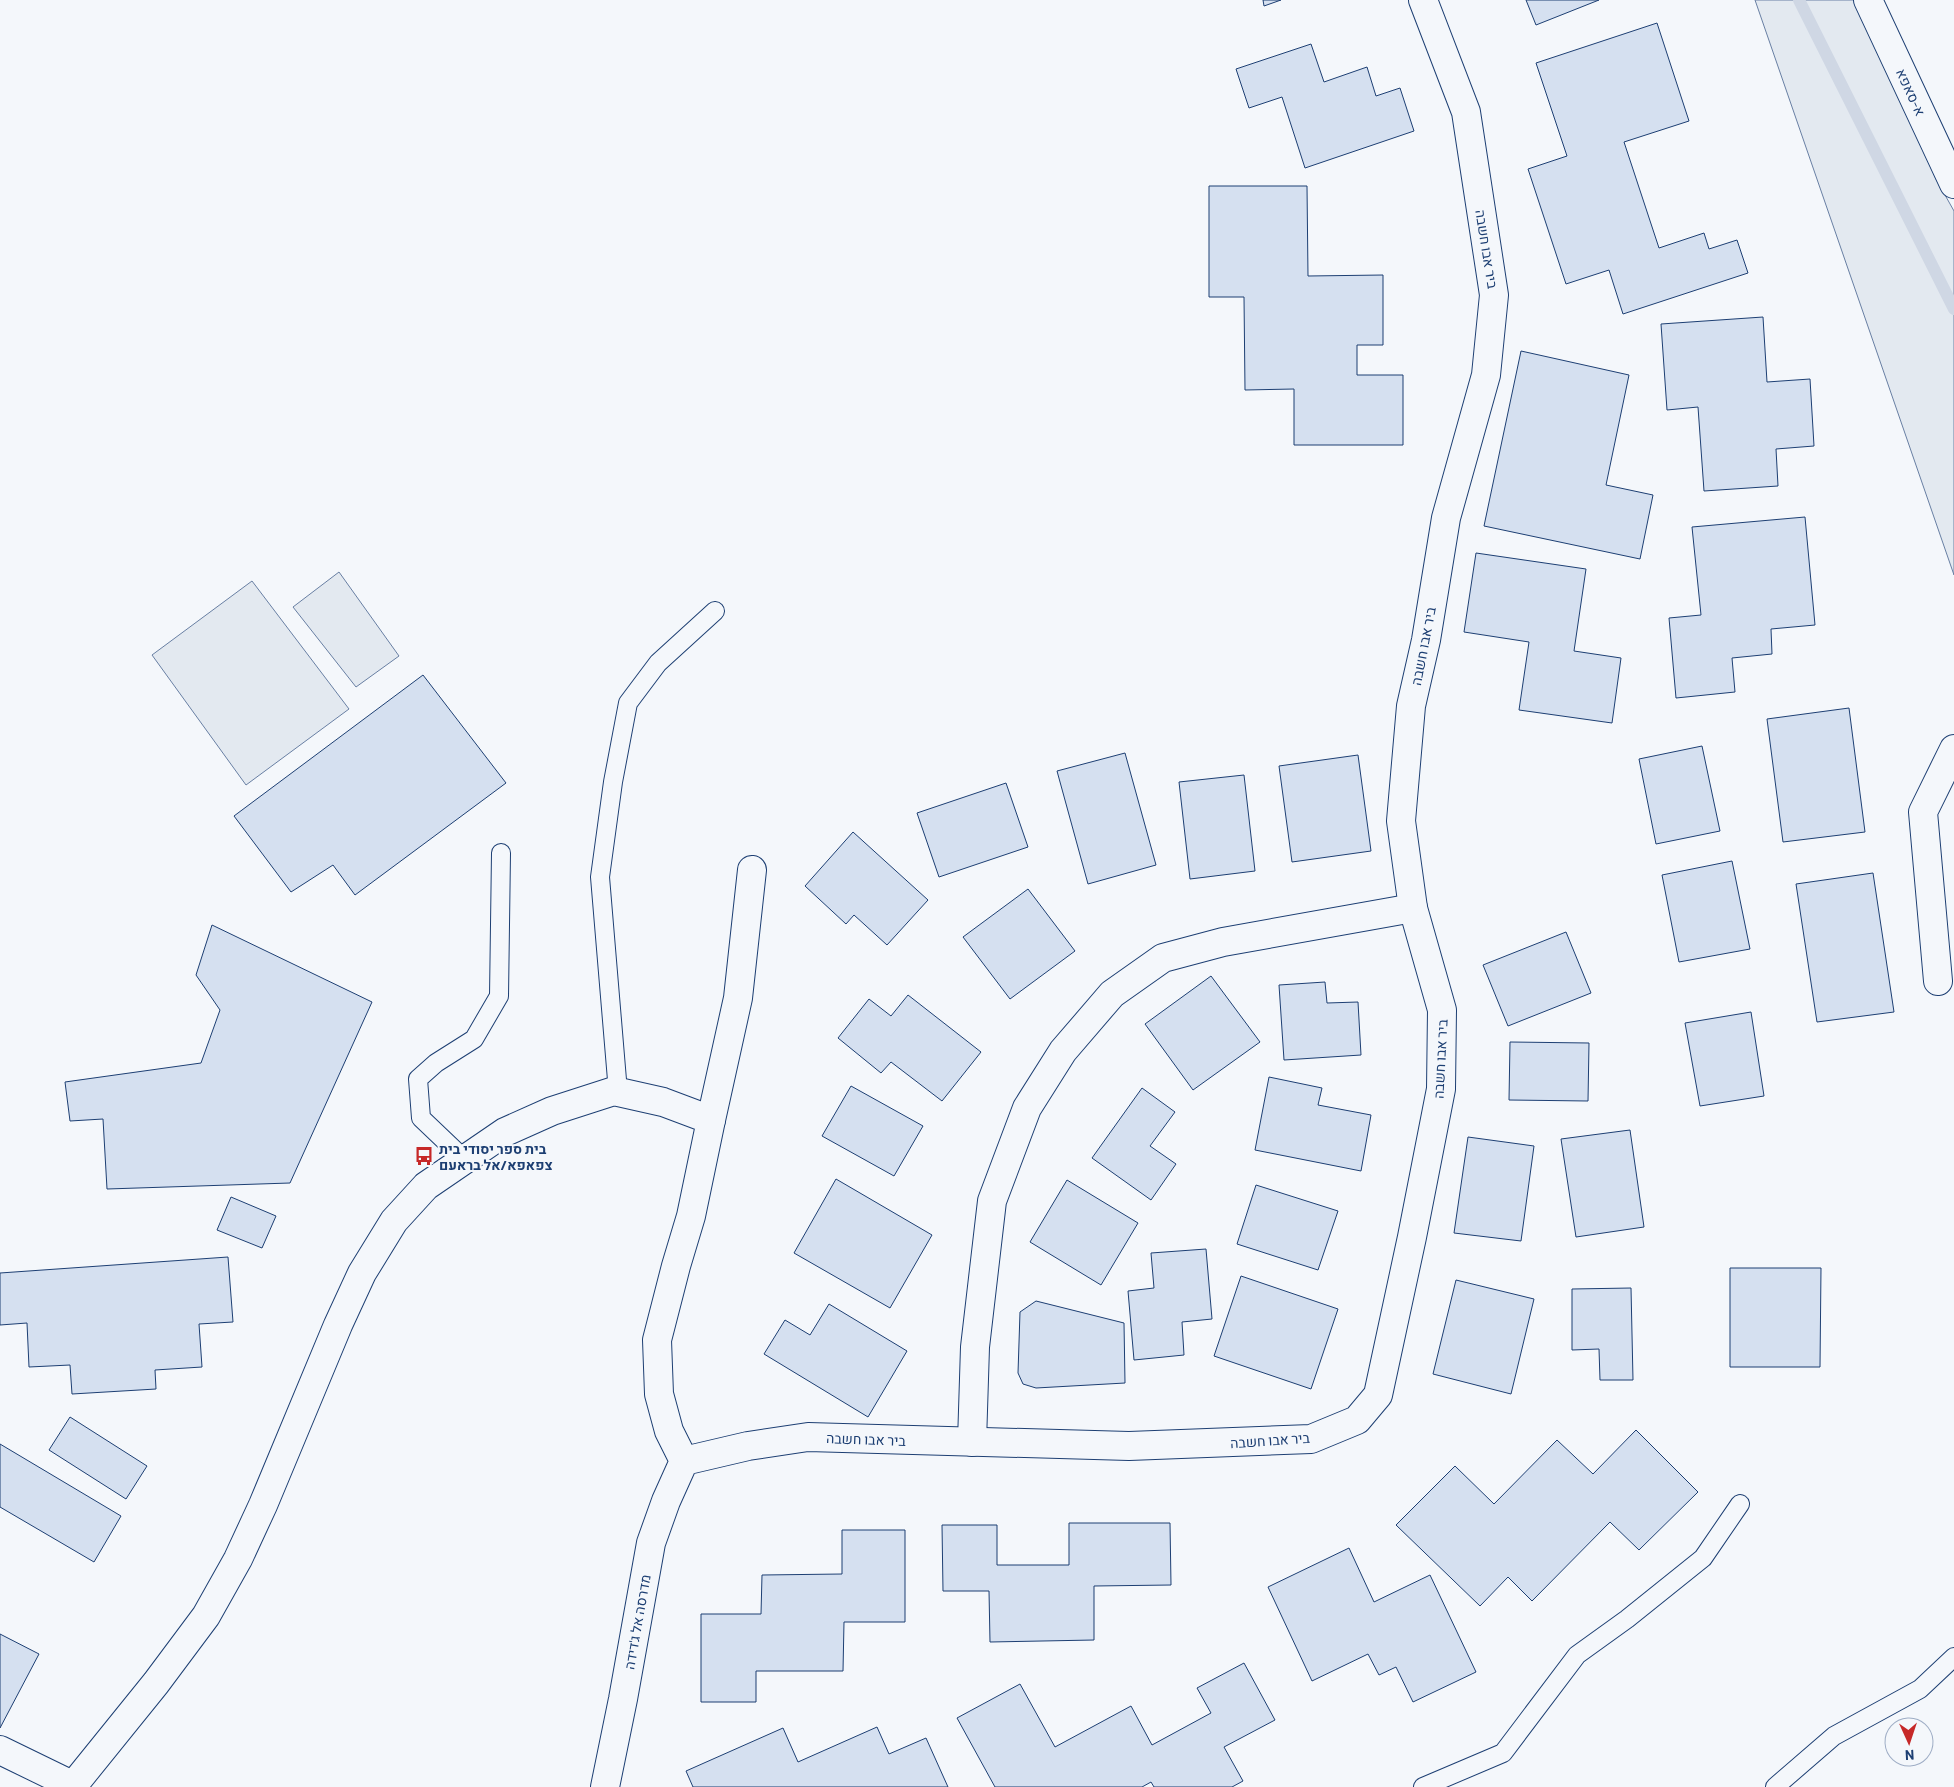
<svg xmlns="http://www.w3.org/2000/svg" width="1954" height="1787" font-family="Barlow,Heebo,sans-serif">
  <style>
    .green { fill: #e3e9f0; stroke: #687fa3 }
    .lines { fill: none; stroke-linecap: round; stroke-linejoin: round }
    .stream { stroke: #cfd7e4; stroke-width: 12 }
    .building { fill: #d5e0f0; stroke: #1d3f73 }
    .lane-casing { stroke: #1d3f73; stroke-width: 20 }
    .street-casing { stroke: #1d3f73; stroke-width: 30 }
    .secondary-casing { stroke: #1d3f73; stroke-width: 30 }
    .lane { stroke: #f4f7fb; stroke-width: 18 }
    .street { stroke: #f4f7fb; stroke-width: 28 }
    .secondary { stroke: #f4f7fb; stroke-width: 28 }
    .labels { text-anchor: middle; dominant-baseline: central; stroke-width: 4; stroke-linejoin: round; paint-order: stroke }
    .street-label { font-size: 14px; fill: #1d3f73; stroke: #f4f7fb }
    .poi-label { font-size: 14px; font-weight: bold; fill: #1d3f73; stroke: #f4f7fb; text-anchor: start }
  </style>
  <rect width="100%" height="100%" fill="#f4f7fb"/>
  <!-- green -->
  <path class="green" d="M1755,0H1857L1936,179L1954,211V575Z
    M339,572L399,656L356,687L293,607Z
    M252,581L349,709L246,785L152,655Z"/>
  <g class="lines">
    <!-- stream -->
    <path class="stream" d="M1799,0L1954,309"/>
  </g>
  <!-- building -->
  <path class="building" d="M1263,0H1281L1264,6Z
    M1526,0H1599L1536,25Z
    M1657,23L1689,121L1624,142L1659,248L1704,233L1709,249L1737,240L1748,273L1623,314L1609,270L1566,284L1528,169L1567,156L1536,63Z
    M1311,44L1324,82L1367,67L1376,96L1400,88L1414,131L1305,168L1282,97L1249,108L1236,69Z
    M1209,186H1307L1308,276L1383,275V345H1357V375H1403V445H1294V389L1245,390L1244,297H1209Z
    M1763,317L1767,382L1810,379L1814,446L1776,449L1778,486L1704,491L1698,407L1667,410L1661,324Z
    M1521,351L1629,375L1606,485L1653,495L1640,559L1484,526Z
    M1805,517L1815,625L1771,629L1772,654L1732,658L1735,692L1676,698L1669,618L1701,615L1692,527Z
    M1476,553L1586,569L1574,651L1621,658L1612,723L1519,710L1529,642L1464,632Z
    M423,675L506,783L355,895L333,865L291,892L234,816Z
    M1849,708L1865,832L1783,842L1767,719Z
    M1702,746L1720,831L1656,844L1639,759Z
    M1125,753L1156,865L1088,884L1057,771Z
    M1358,755L1371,851L1292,862L1279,766Z
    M1244,775L1255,871L1190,879L1179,782Z
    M1006,783L1028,847L939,877L917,813Z
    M853,832L928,900L887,945L854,915L846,924L805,886Z
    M1732,861L1750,949L1679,962L1662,875Z
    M1873,873L1894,1012L1817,1022L1796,884Z
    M1028,889L1075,951L1010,999L963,937Z
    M212,925L372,1002L290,1183L107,1189L103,1119L70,1121L65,1082L201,1063L220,1010L196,975Z
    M1566,932L1591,993L1508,1026L1483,965Z
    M1211,976L1260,1042L1193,1090L1145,1024Z
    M1325,982L1327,1003L1358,1002L1361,1055L1284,1060L1279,985Z
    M908,995L981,1052L942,1101L891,1062L881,1073L838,1038L869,999L891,1016Z
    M1751,1012L1764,1096L1700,1106L1685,1023Z
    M1510,1042L1589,1043L1588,1101L1509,1100Z
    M1269,1077L1322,1088L1318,1105L1371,1115L1361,1171L1255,1150Z
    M851,1086L923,1126L894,1176L822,1136Z
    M1142,1088L1175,1112L1150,1146L1176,1164L1151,1200L1092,1158Z
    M1630,1130L1644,1227L1576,1237L1561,1139Z
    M1468,1137L1534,1146L1521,1241L1454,1233Z
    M836,1179L932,1235L890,1308L794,1253Z
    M1067,1180L1138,1223L1101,1285L1030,1242Z
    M1256,1185L1338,1211L1318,1270L1237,1244Z
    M231,1197L276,1216L262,1248L217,1230Z
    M1206,1249L1212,1319L1182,1322L1184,1355L1134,1360L1128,1291L1154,1288L1151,1253Z
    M228,1257L233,1322L199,1324L202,1367L155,1370L156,1389L72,1394L70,1365L29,1367L27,1323L0,1325V1273Z
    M1730,1268H1821L1820,1367H1730Z
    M1241,1276L1338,1309L1311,1389L1214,1356Z
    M1456,1280L1534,1299L1511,1394L1433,1374Z
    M1631,1288L1633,1380H1600L1599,1349L1572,1350V1289Z
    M1036,1301L1124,1323L1125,1383L1036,1388L1023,1384L1018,1373L1020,1312Z
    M829,1304L907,1351L868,1417L764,1354L785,1320L810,1335Z
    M70,1417L147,1466L126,1499L49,1450Z
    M1636,1430L1698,1492L1639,1550L1610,1522L1532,1601L1508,1577L1480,1606L1396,1525L1455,1466L1494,1504L1557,1440L1593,1474Z
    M0,1444L121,1516L94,1562L0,1507Z
    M1069,1523H1170L1171,1585L1094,1586V1640L990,1642L989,1591H943L942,1525H997V1565H1069Z
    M842,1530H905V1622H844L843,1671H756V1702H701V1614H761L762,1575L842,1574Z
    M1349,1548L1374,1602L1430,1575L1476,1672L1413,1702L1396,1667L1379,1675L1368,1654L1312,1681L1268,1587Z
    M0,1634L39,1654L0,1728Z
    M1244,1663L1275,1720L1224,1747L1243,1781L1232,1787H1154L1151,1782L1142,1787H995L957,1718L1020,1684L1055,1747L1131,1706L1152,1745L1211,1713L1197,1688Z
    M877,1727L889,1754L926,1738L948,1787H693L686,1771L783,1728L798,1762Z"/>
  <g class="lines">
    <!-- lane casing -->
    <g class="lane-casing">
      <path id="lane" d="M618,1092L600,877L613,782L628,703L658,663L715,611
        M464,1159L421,1118L418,1079L436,1063L474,1039L499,996L501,853
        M1423,1787L1503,1753L1577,1655L1627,1619L1703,1558L1740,1504
        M1775,1787L1834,1736L1920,1689L1954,1657"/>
    </g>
    <!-- street casing -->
    <g class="street-casing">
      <path id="street" d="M1938,981L1923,812L1954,749
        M711,1120L738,998L752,870
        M972,1442L975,1347L992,1201L1027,1108L1063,1051L1112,994L1163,958L1223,942L1413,908
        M0,1750L74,1786"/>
    </g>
    <!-- secondary casing -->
    <g class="secondary-casing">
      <path id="secondary" d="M1868,0L1954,184
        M684,1461L748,1446L808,1437L1129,1446L1311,1439L1357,1420L1378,1395L1412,1237L1441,1089L1442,1010L1413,908L1401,821L1411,706L1426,640L1446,518L1486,375L1494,295L1466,112L1423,0
        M72,1787L156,1683L206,1616L238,1559L263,1505L338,1325L362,1273L394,1221L426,1186L505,1132L552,1111L614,1091L663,1102L711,1120L691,1216L676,1266L657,1340L659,1394L669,1431L684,1461
        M605,1787L623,1699L651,1543L666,1501L684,1461"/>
    </g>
    <!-- lane -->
    <use href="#lane" class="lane"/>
    <!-- street -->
    <use href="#street" class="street"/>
    <!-- secondary -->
    <use href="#secondary" class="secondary"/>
  </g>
  <!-- icons -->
  <defs>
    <g id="bus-bare" transform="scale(1.5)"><path d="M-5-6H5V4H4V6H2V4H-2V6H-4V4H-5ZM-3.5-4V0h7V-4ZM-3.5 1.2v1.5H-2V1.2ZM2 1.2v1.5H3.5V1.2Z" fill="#c62828" stroke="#f4f7fb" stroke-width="2.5" paint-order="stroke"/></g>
  </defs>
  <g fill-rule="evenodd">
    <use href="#bus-bare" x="424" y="1156"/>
  </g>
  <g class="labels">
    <!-- street labels -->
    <g class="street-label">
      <text transform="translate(1911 92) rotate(65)">א-סאפא</text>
      <text transform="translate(1487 249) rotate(81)">ביר אבו חשבה</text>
      <text transform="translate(1423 646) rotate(-79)">ביר אבו חשבה</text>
      <text transform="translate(1440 1059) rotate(-87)">ביר אבו חשבה</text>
      <text transform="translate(866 1439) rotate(2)">ביר אבו חשבה</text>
      <text transform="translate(1270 1440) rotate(-4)">ביר אבו חשבה</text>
      <text transform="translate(637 1622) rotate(-80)">מדרסה אל ג'דידה</text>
    </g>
    <!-- poi labels -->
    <g class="poi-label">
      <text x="439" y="1148">בית ספר יסודי בית<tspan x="439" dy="16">צפאפא/אל בראעם</tspan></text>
    </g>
  </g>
  <!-- north arrow -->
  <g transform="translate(1909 1742) rotate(177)"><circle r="24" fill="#f4f7fb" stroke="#9eadc5"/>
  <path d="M0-4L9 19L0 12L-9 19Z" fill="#c62828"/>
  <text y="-8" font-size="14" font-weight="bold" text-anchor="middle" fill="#1d3f73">N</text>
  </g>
</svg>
